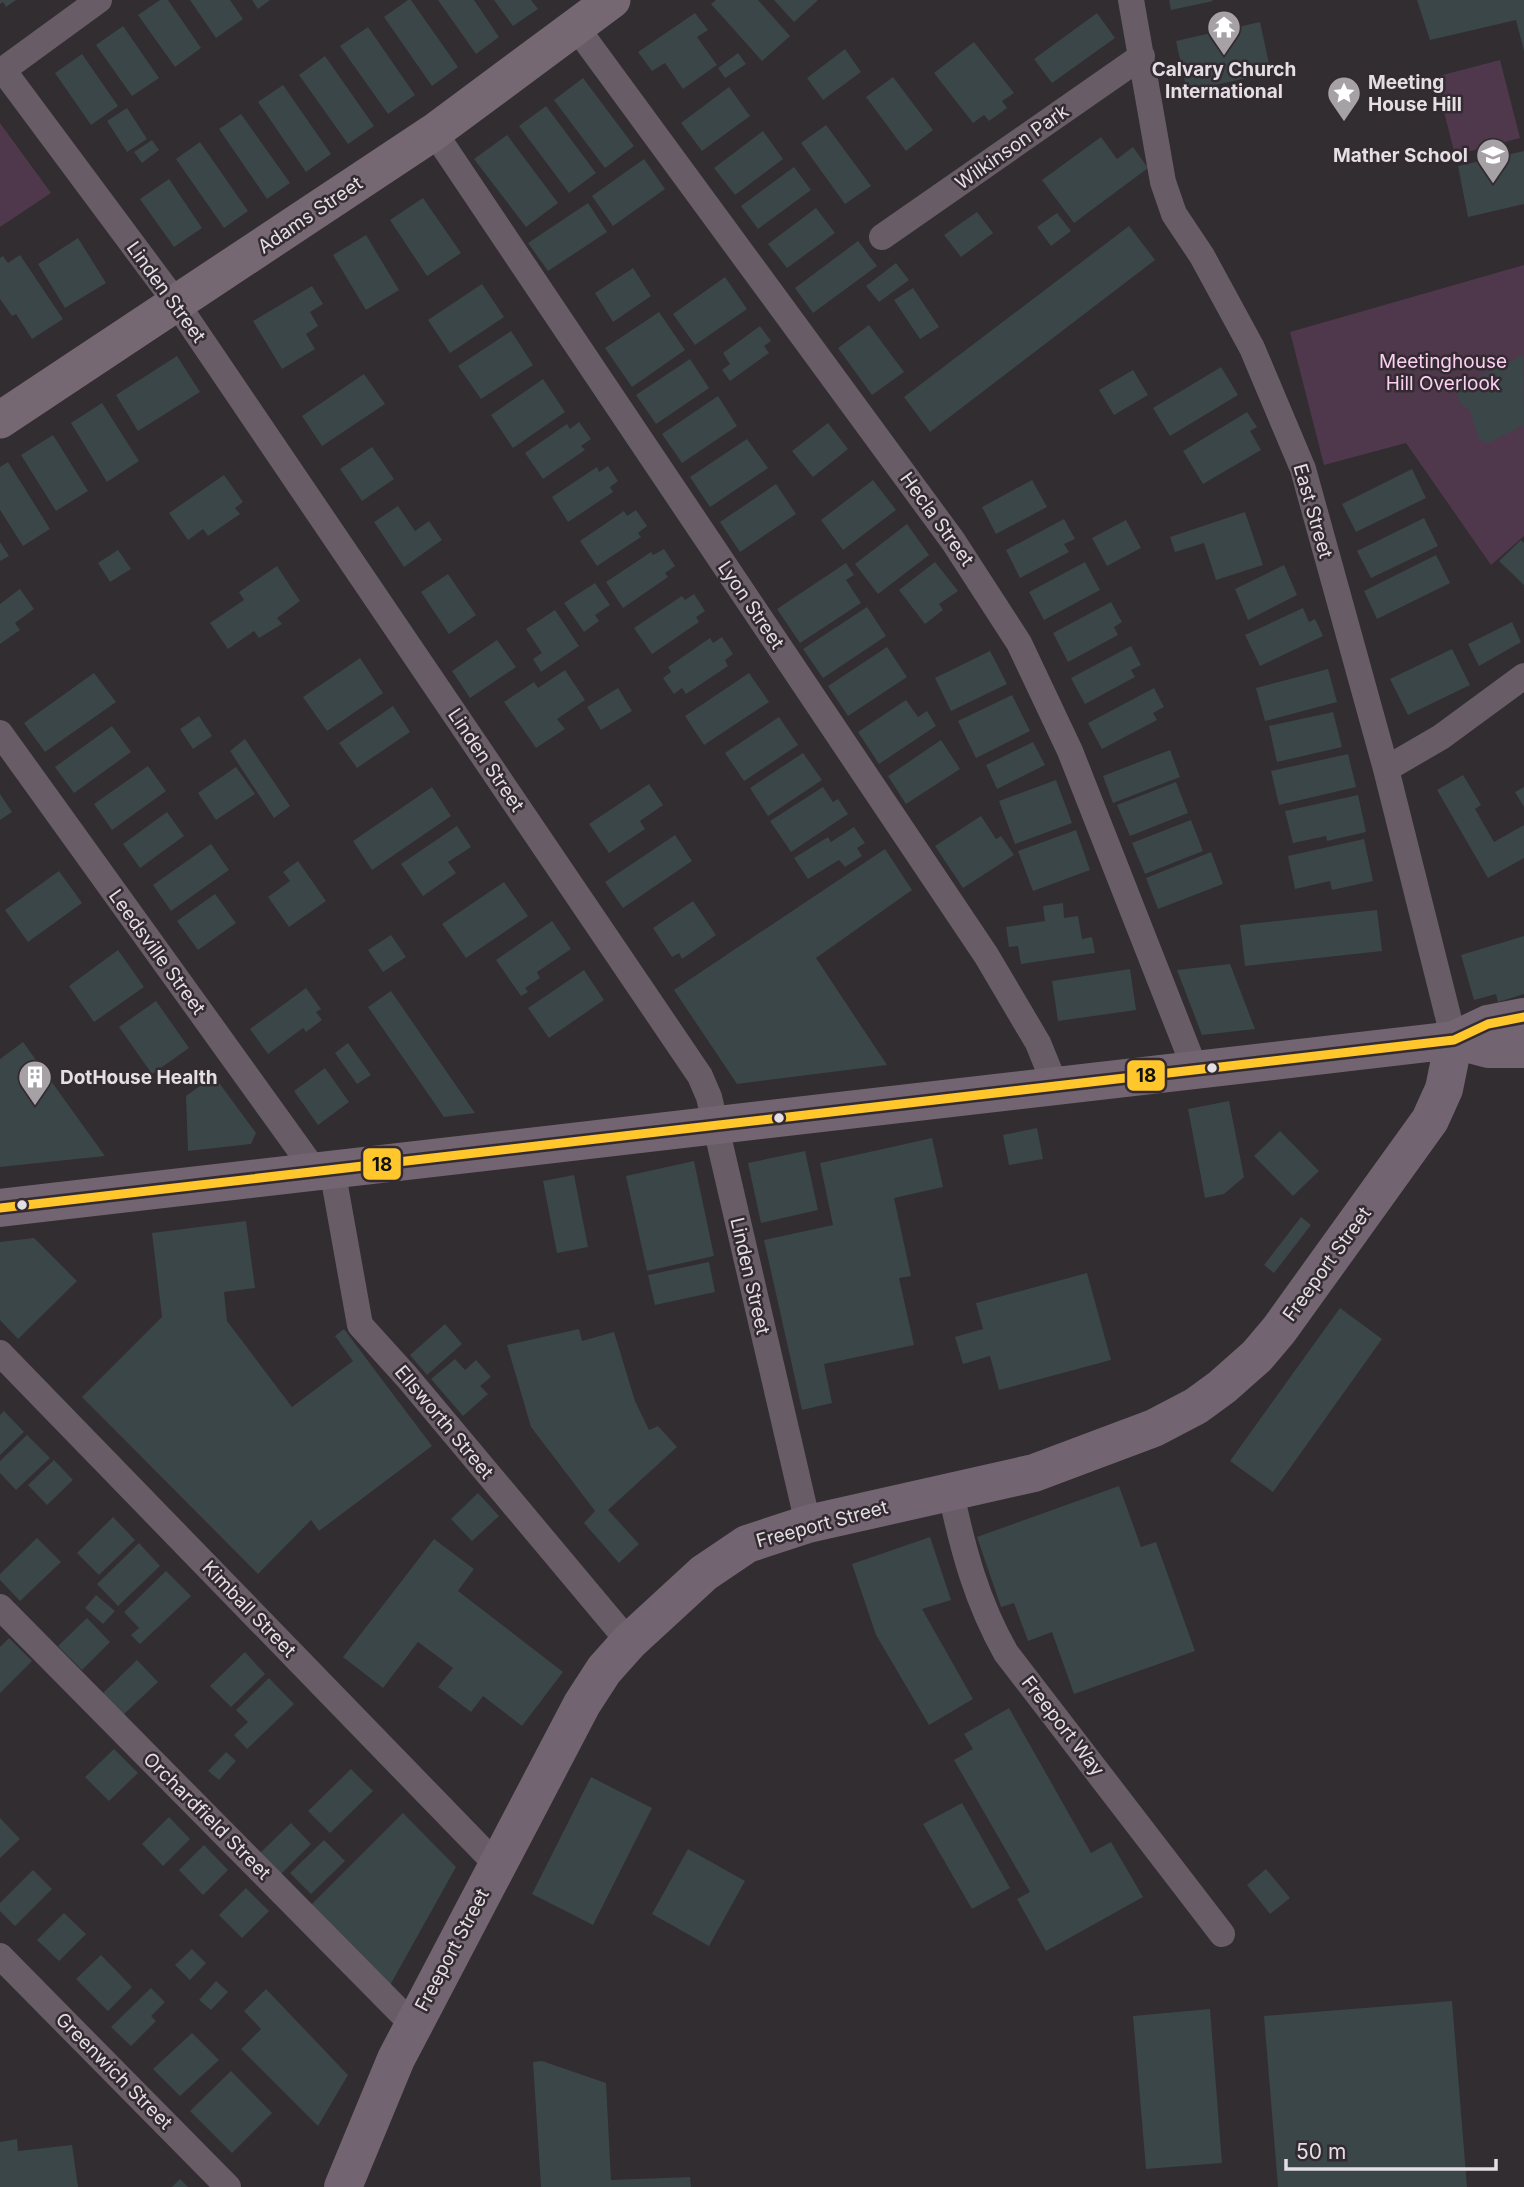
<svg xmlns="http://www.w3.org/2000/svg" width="1524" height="2187" font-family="Inter,sans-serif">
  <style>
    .green { fill: #50384c }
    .building { fill: #3b4648 }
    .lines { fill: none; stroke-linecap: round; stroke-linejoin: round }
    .street { stroke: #685d66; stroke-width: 26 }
    .secondary { stroke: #756872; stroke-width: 37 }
    .primary { stroke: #736471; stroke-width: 38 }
    .bus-1-casing { stroke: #332b31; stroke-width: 14 }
    .bus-1 { stroke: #ffc72c; stroke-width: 9 }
    .bus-dot { fill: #e4dfe3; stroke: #332b31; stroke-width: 2.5 }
    .labels { text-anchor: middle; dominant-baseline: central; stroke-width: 5; stroke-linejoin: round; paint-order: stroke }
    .poi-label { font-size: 19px; font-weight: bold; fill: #e4dfe3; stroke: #332b31; text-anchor: start }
    .street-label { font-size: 19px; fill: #e4dfe3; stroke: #332b31 }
    .park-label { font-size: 19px; fill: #fbcef2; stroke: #332b31 }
    .line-badge { stroke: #332b31; stroke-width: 2.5 }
    .pale-badge-label { font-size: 19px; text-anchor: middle; font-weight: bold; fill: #111 }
  </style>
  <rect width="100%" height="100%" fill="#312d30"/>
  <!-- green -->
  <path class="green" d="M1500,60L1520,138L1455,155L1435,77Z
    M0,123L51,193L0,227Z
    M1524,265V536L1491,565L1406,443L1324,465L1290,332Z"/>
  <!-- building -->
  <path class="building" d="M0,0H16L6,7L3,2L0,4Z
    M160,0H168L201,48L175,67L138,15Z
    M190,0H230L243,19L216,38Z
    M252,0H270L258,9Z
    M408,0H411L458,67L432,86L384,17Z
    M438,0H474L499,37L476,54Z
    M494,0H531L538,9L513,26Z
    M716,0H758L790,36L762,61L711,4Z
    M774,0H818L794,22Z
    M1169,0H1212L1213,1L1171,10Z
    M1417,0H1524V51L1516,20L1430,40Z
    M695,13L708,30L697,37L717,65L683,89L665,63L652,71L638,52Z
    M1097,13L1115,38L1052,83L1034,59Z
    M1260,22L1271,73L1187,91L1176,41Z
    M123,26L159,78L132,96L96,45Z
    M368,27L415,95L388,114L340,46Z
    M974,42L1014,93L1002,101L1007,108L989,121L984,115L973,123L934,73Z
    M845,49L861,72L823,100L807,78Z
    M738,53L746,64L725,78L718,68Z
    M82,54L118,106L91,125L55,73Z
    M325,56L374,126L348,144L299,75Z
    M893,77L933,130L906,151L866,97Z
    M583,78L634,146L605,168L554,100Z
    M283,85L331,154L306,172L258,102Z
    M729,87L750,116L702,151L681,123Z
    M546,106L596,173L569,193L519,126Z
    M127,108L147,139L127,152L107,121Z
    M241,114L290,183L267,199L219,129Z
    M826,125L871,186L845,204L801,143Z
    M763,131L783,159L735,195L714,168Z
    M507,135L558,203L526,227L474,159Z
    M1101,137L1117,159L1133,147L1148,168L1074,223L1042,180Z
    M152,140L159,150L142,163L134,152Z
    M200,142L248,211L224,228L176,159Z
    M1524,151V204L1468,217L1458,166Z
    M644,159L665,189L613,226L592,196Z
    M794,167L811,190L758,229L741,206Z
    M169,179L202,228L174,247L140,199Z
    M423,198L461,253L427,276L390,220Z
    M588,203L607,232L548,271L528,243Z
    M816,208L835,233L787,268L768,244Z
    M977,212L993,233L961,257L944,235Z
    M1057,213L1071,231L1051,246L1037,227Z
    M1129,226L1155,260L930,432L904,397Z
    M366,235L399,290L366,310L333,255Z
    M78,238L106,283L65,308L38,264Z
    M858,241L877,266L813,313L795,288Z
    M20,255L63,319L32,339L16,314L12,316L0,299V258L3,256L8,263Z
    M896,263L909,280L879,302L866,286Z
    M633,268L651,296L613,322L595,293Z
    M725,277L747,309L695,345L673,314Z
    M482,284L504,317L450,353L428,320Z
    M312,286L323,304L310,312L318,326L306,334L315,349L282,369L253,321Z
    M913,288L939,327L920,339L894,300Z
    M659,312L685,350L632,387L605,348Z
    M869,325L904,372L872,395L838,348Z
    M760,326L771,341L764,346L769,353L730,381L722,370L730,364L723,353Z
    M511,331L533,365L481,399L458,366Z
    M1523,355L1524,425L1488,443L1479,439L1469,408L1462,406L1457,395L1458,387Z
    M177,356L200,392L138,431L116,395Z
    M690,359L709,388L656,424L636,395Z
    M1221,367L1238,395L1170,436L1153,408Z
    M1133,370L1148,395L1114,415L1099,390Z
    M364,374L385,404L322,446L302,416Z
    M543,379L565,412L513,448L491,415Z
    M718,396L737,426L682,463L662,434Z
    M102,403L139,461L107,482L71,423Z
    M1247,412L1257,427L1250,431L1261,450L1203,484L1183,451Z
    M579,422L591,439L581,446L585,450L543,479L525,453L567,424L570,429Z
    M828,423L848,449L813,477L792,451Z
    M53,435L88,491L56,511L21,455Z
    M747,439L768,468L710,507L690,477Z
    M372,447L394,479L362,501L340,469Z
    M8,462L50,529L23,546L0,510V467Z
    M608,466L618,481L610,487L613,492L568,522L552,497L597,467L599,472Z
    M1412,469L1426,498L1356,532L1342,504Z
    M224,475L243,502L235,508L240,514L208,536L203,529L188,540L169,513Z
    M873,480L896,510L843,550L821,520Z
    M1032,480L1047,507L996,534L982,507Z
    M776,484L796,514L740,552L720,522Z
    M398,506L415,531L429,521L442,540L404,567L374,522Z
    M636,510L647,526L638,533L641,537L597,566L580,541L624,511L627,516Z
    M1245,512L1263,565L1216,580L1204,543L1175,552L1170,537Z
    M1424,518L1438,546L1371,578L1357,551Z
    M1064,519L1075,539L1064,544L1069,552L1020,578L1006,550Z
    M1126,520L1141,548L1107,566L1092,538Z
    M907,524L929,555L878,594L855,564Z
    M1521,540L1524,543V585L1499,561Z
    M0,542L9,556L0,561Z
    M664,549L675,566L665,573L668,577L623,608L606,582L651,552L653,555Z
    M118,550L131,569L110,582L98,563Z
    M1436,555L1450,583L1377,619L1364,591Z
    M935,562L958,591L939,604L943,610L925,624L899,590Z
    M1085,562L1100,590L1044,620L1029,592Z
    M846,563L854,575L846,580L861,603L800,643L777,609Z
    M1284,565L1297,595L1248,620L1235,589Z
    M277,566L300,601L277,618L282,624L259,638L254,631L228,649L210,623L244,600L239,592Z
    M448,574L476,615L449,634L421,592Z
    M595,583L610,605L595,615L599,621L584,632L564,603Z
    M20,589L34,609L15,623L20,630L0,644V604Z
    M694,594L705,611L696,617L699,622L652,654L634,628L682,596L685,600Z
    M1111,602L1122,622L1114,627L1118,635L1068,662L1053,633Z
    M867,607L886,636L823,678L803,649Z
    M1303,608L1309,622L1315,619L1323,636L1260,666L1245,635Z
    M555,610L579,646L541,672L533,659L542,653L526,629Z
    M1512,622L1521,642L1479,666L1468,644Z
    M722,637L733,654L725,660L728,666L686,694L682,688L674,694L663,678L671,672L668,667L710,638L713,643Z
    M497,640L516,667L470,698L452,671Z
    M1131,646L1141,665L1131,670L1135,677L1085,704L1071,678Z
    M887,647L907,677L848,716L828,686Z
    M1452,649L1470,685L1408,715L1390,679Z
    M990,651L1007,684L951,711L935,678Z
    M360,658L383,693L327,731L303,697Z
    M1328,669L1337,702L1265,721L1256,688Z
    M565,670L585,700L557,719L565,729L536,748L504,702L534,682L538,688Z
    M94,673L116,702L45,752L24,723Z
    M749,673L769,702L704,745L685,716Z
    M618,688L632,711L601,730L587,707Z
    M1154,688L1164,707L1153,713L1157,720L1102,749L1088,723Z
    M1012,695L1030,731L976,758L958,721Z
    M906,700L918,717L927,711L936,726L879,764L858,732Z
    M393,706L410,732L357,768L339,743Z
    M1333,712L1342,747L1277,762L1269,726Z
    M199,716L212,736L193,749L180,729Z
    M779,717L798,745L744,781L725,753Z
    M112,726L131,752L74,793L55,767Z
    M245,739L290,806L274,818L230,751Z
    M941,740L960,769L906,804L888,776Z
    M1033,742L1045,765L997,789L986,765Z
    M1170,750L1180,777L1113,803L1103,776Z
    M803,753L822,780L768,816L750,788Z
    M1348,754L1356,787L1279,805L1271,771Z
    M148,766L166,791L112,830L94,804Z
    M236,767L255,794L216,820L198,793Z
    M1463,775L1481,805L1475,809L1494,842L1524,825V858L1488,878L1437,790Z
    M1056,780L1072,823L1015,844L999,801Z
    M1176,782L1188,813L1130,836L1117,805Z
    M649,784L663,805L640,821L645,829L609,853L589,824Z
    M432,787L451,816L372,870L353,841Z
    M823,787L833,802L838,799L848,814L791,852L770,821Z
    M1524,787V807L1515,792Z
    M0,794L12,812L0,820Z
    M1358,795L1366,832L1327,841L1326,836L1293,843L1285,811Z
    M167,812L184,836L140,868L123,844Z
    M981,816L996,839L1001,836L1014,855L963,888L935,846Z
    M1191,820L1203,851L1145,874L1132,843Z
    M457,826L471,847L448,862L456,873L423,896L401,864Z
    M854,827L865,843L857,848L862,856L845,867L839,860L808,879L794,858L828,837L831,842Z
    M1076,830L1090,870L1033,891L1018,851Z
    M675,835L692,861L623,908L605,882Z
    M1364,839L1373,881L1332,890L1330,881L1295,889L1288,856Z
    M211,844L229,870L171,911L153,885Z
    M885,849L912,890L816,958L887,1065L737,1084L674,990Z
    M1211,852L1223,884L1158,909L1146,878Z
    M298,861L326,901L289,927L268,897L290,881L283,872Z
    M59,871L82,903L28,942L5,910Z
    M504,882L528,916L466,958L442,924Z
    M215,894L236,923L198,950L177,921Z
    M693,901L716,935L682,959L679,953L672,957L653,928Z
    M1063,903L1064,918L1078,916L1082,939L1092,937L1095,953L1021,964L1018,946L1009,947L1006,927L1045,921L1043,906Z
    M1377,910L1382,951L1245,966L1240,925Z
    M552,921L571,949L537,972L540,978L525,988L528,992L521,996L496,960Z
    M391,935L406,957L383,972L368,950Z
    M1524,936V994L1498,1002L1496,994L1474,1000L1461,955Z
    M118,950L144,987L94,1022L69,986Z
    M1230,964L1255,1029L1202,1035L1177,970Z
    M1130,969L1136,1010L1058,1021L1052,981Z
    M584,970L604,1000L549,1038L528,1008Z
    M306,988L321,1009L316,1012L322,1020L306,1032L303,1028L268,1054L250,1029Z
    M391,991L475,1113L444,1117L368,1007Z
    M156,1001L189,1048L152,1074L119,1027Z
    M23,1042L105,1156L0,1167V1059Z
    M348,1043L371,1075L357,1084L335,1053Z
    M325,1068L349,1102L318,1125L294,1091Z
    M214,1076L256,1133L251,1144L188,1151L186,1096Z
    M1229,1101L1244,1177L1224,1194L1205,1198L1188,1109Z
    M1037,1128L1043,1159L1009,1165L1003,1135Z
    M1280,1131L1319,1171L1293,1196L1254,1156Z
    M932,1138L943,1187L894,1198L911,1276L899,1278L914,1345L824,1364L832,1403L802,1410L764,1240L833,1225L820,1163Z
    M805,1151L818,1210L761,1223L748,1163Z
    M694,1161L714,1256L647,1271L626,1176Z
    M574,1175L588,1247L557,1253L543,1181Z
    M1301,1217L1311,1225L1274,1273L1264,1265Z
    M246,1221L255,1288L224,1292L227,1321L292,1407L353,1361L335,1336L344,1329L432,1446L319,1531L311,1520L258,1574L82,1397L162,1317L152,1233Z
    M34,1238L77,1281L18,1339L0,1320V1242Z
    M709,1262L715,1292L655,1305L648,1275Z
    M1087,1273L1111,1360L999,1390L990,1356L963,1364L955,1337L983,1329L976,1303Z
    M1340,1308L1382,1339L1273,1492L1230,1461Z
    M445,1324L462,1344L427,1375L410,1355Z
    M579,1329L582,1341L614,1332L635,1401L649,1430L658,1426L677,1447L608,1510L639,1544L619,1563L584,1523L595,1511L531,1427L507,1345Z
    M455,1359L465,1370L476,1360L491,1377L480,1386L488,1394L463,1416L431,1379Z
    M4,1411L24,1432L0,1455V1415Z
    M27,1435L50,1458L16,1490L0,1473V1461Z
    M54,1460L73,1480L47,1505L28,1485Z
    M1119,1486L1141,1547L1156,1542L1195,1651L1074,1694L1052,1632L1028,1641L1014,1603L1001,1607L977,1537Z
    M478,1493L499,1516L472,1541L451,1519Z
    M113,1517L135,1540L99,1575L77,1553Z
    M930,1537L951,1600L922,1609L973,1699L929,1725L876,1635L852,1564Z
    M37,1538L61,1562L20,1601L0,1580V1574Z
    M434,1539L474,1569L458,1591L563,1672L522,1726L483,1696L471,1712L438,1687L453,1668L418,1642L383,1688L343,1657Z
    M139,1543L160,1566L118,1606L97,1584Z
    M166,1571L191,1596L140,1644L131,1635L139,1628L124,1612Z
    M96,1595L115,1611L103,1624L85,1608Z
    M87,1618L110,1642L82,1670L58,1646Z
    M9,1638L32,1661L0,1693V1647Z
    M245,1652L265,1674L231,1707L210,1686Z
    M137,1660L158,1682L123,1715L102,1694Z
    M269,1678L294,1704L247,1749L234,1735L248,1722L236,1710Z
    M1009,1708L1091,1853L1111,1842L1143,1897L1046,1951L1017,1899L1030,1892L954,1760L973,1749L964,1734Z
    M114,1749L138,1773L109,1801L85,1777Z
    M226,1752L236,1761L219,1780L208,1771Z
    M351,1769L373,1791L330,1833L308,1811Z
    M591,1777L652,1808L593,1925L532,1894Z
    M962,1803L1010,1888L972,1909L923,1824Z
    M403,1813L456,1867L389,1987L310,1906Z
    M169,1817L190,1839L163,1866L142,1844Z
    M0,1818L20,1839L0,1858Z
    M291,1823L311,1844L281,1874L260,1853Z
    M324,1840L345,1861L311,1894L290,1873Z
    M204,1845L228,1870L203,1895L179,1870Z
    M688,1849L745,1881L709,1946L652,1914Z
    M1266,1869L1290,1898L1270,1914L1247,1885Z
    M33,1870L52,1889L15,1926L0,1911V1903Z
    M246,1888L269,1911L242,1938L219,1915Z
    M64,1913L86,1934L59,1961L37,1940Z
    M192,1949L206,1963L190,1980L175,1965Z
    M101,1955L132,1987L108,2011L76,1979Z
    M216,1981L228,1992L211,2010L199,2000Z
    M151,1988L165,2002L151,2016L156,2021L131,2046L111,2027Z
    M266,1989L348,2075L318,2126L241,2049L261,2029L244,2011Z
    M1452,2001L1467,2187H1278L1264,2016Z
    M1210,2009L1222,2163L1146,2169L1133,2016Z
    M192,2033L219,2060L180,2096L153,2069Z
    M542,2061L606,2083L611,2180L690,2177L691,2187H541L533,2062Z
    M231,2071L272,2113L232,2153L190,2111Z
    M17,2139L18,2151L72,2145L78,2187H0V2142Z
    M180,2179L188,2187H172Z"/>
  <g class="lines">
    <!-- street -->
    <path class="street" d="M99,0L3,70L177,304L700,1076L709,1097L808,1524
      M1131,0L1163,182L1174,214L1202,256L1252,348L1303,469L1386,769L1454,1040
      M576,27L953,541L1019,643L1070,751L1195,1069
      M434,132L986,955L1038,1043L1055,1085
      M882,237L1142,56
      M0,733L315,1171
      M1386,769L1441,737L1524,676
      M332,1169L360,1325L407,1377L629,1642
      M0,1353L497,1865
      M951,1493C963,1550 977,1602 1006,1653L1222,1934
      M0,1607L413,2025
      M0,1956L228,2187"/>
    <!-- secondary -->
    <path class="secondary" d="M0,420L434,132L612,0"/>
    <!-- primary -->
    <path class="primary" d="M1454,1040L1488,1049H1524
      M0,1208L1454,1040L1488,1024L1524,1017
      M343,2187L396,2059L582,1704L604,1670L629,1642L704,1573L747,1544L808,1524L1034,1473L1154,1428L1196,1406L1222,1387L1257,1356L1279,1330L1430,1120L1444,1089L1454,1040"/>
    <!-- bus-1 casing -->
    <g class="bus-1-casing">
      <path id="bus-1" d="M0,1208L1454,1040L1488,1024L1524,1017"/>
    </g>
    <!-- bus-1 -->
    <use href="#bus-1" class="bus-1"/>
  </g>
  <!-- icons -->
  <defs>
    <g id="temple-pin" transform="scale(1.75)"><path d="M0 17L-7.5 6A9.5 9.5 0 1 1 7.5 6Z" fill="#a5a1a4" stroke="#332b31"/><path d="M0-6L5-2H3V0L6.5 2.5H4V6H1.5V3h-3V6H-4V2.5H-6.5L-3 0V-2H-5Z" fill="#fff"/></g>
    <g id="sight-pin" transform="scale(1.75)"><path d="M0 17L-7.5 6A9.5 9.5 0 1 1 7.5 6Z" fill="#a5a1a4" stroke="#332b31"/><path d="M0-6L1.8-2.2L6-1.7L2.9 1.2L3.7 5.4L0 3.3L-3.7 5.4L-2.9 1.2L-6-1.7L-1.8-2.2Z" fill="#fff"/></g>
    <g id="school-pin" transform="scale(1.75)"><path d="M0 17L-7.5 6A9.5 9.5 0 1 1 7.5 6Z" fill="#a5a1a4" stroke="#332b31"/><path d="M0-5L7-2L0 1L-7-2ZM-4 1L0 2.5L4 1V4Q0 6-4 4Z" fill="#fff"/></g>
    <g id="building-pin" transform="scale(1.75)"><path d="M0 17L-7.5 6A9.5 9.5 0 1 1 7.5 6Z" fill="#a5a1a4" stroke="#332b31"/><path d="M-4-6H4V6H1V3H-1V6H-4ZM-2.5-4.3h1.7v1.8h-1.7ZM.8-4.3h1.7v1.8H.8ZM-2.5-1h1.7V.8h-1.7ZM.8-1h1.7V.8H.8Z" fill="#fff"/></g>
  </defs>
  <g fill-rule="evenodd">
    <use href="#temple-pin" x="1224" y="27"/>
    <use href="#sight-pin" x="1344" y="93"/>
    <use href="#school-pin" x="1493" y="155"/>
    <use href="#building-pin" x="35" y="1077"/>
  </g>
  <!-- markers -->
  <g class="bus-dot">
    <circle cx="1212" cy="1068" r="6"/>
    <circle cx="779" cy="1118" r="6"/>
    <circle cx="22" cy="1205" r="6"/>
  </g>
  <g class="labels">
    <!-- poi labels -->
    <g class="poi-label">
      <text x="1224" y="69" text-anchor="middle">Calvary Church<tspan x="1224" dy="22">International</tspan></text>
      <text x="1368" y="82">Meeting<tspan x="1368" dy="22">House Hill</tspan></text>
      <text x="1468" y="155" text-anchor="end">Mather School</text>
      <text x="60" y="1077">DotHouse Health</text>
    </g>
    <!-- street labels -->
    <g class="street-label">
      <text transform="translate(1012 147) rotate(-35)">Wilkinson Park</text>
      <text transform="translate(310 215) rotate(-34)">Adams Street</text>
      <text transform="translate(166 292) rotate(54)">Linden Street</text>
      <text transform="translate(1313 511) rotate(74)">East Street</text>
      <text transform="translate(937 519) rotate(54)">Hecla Street</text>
      <text transform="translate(751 605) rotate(56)">Lyon Street</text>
      <text transform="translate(486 760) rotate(56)">Linden Street</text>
      <text transform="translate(157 952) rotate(54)">Leedsville Street</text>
      <text transform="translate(1327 1264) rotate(-54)">Freeport Street</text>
      <text transform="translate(750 1276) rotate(77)">Linden Street</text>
      <text transform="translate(444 1422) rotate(50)">Ellsworth Street</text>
      <text transform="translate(822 1524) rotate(-15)">Freeport Street</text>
      <text transform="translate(249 1609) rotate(46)">Kimball Street</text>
      <text transform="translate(1063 1726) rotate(52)">Freeport Way</text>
      <text transform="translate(207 1816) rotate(45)">Orchardfield Street</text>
      <text transform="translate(452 1950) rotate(-62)">Freeport Street</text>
      <text transform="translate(114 2071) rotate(45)">Greenwich Street</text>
    </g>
    <!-- park labels -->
    <g class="park-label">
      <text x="1443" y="361">Meetinghouse<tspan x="1443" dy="22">Hill Overlook</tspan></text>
    </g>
  </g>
  <g class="line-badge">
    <rect x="1126" y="1059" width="40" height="33" rx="7" fill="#ffc72c"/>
    <rect x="362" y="1147" width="40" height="34" rx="7" fill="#ffc72c"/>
  </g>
  <g class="pale-badge-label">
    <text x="1146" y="1082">18</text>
    <text x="382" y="1171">18</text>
  </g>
  <!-- scale -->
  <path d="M1286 2159v10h210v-10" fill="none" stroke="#e4dfe3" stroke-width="3.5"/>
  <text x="1296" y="2159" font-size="21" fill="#e4dfe3" stroke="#332b31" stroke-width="5" paint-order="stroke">50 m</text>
</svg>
